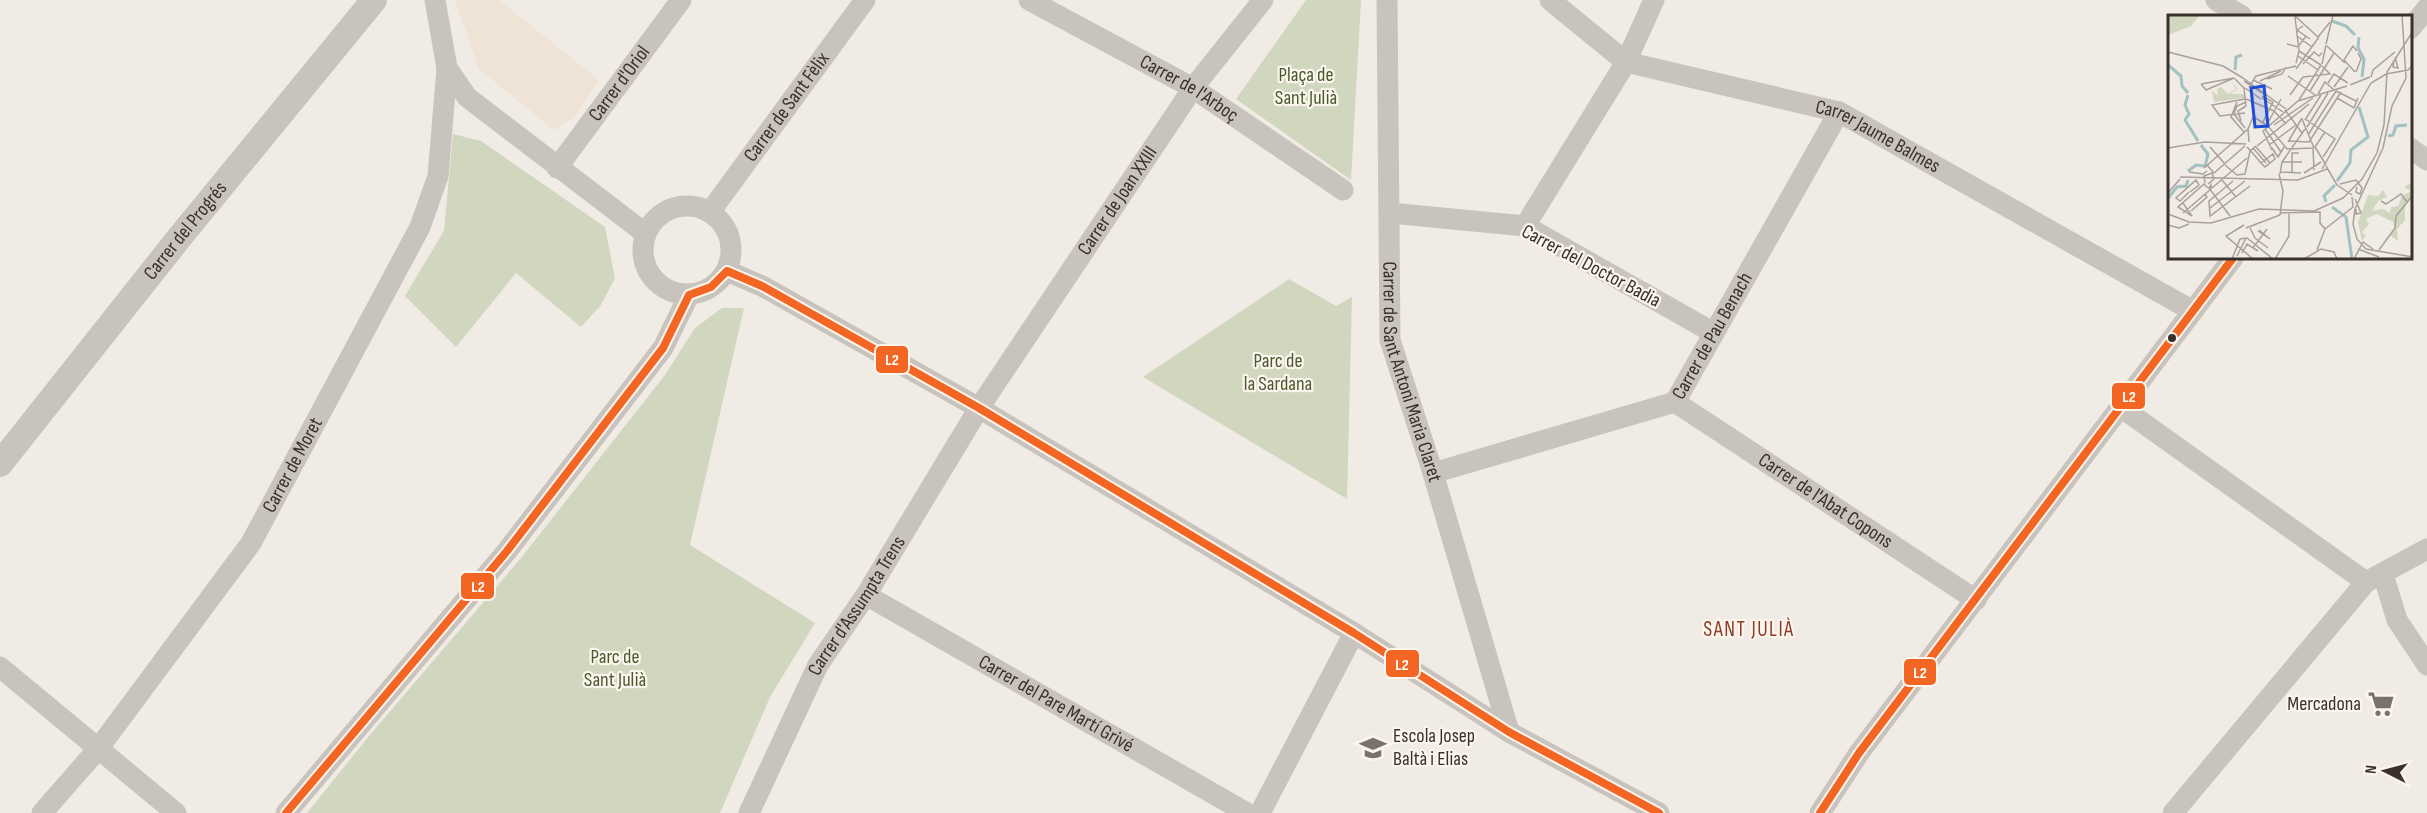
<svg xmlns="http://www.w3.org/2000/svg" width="2427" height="813" font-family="'Sofia Sans Condensed',sans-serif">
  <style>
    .green { fill: #d1d6bf }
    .plaza { fill: #eee3d5 }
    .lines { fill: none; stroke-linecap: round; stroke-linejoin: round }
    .minor { stroke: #c9c3be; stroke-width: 21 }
    .tertiary { stroke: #c9c3be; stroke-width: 26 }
    .bus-1-casing { stroke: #fbf5ee; stroke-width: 12 }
    .bus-1 { stroke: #f26522; stroke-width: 8 }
    .bus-dot { fill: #3b302b; stroke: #fbf5ee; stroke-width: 2 }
    .labels { text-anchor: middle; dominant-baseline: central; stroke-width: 4.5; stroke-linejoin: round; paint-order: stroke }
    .park-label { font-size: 20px; fill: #4a5a2e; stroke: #fbf5ee }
    .street-label { font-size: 20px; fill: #3b302b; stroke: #fbf5ee }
    .poi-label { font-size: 20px; fill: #3b302b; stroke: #fbf5ee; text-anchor: end }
    .neighbourhood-label { font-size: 21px; letter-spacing: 1.5px; fill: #8c3b22; stroke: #fbf5ee }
    .inset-river { fill: none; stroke: #a1c2c1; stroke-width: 3 }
    .inset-road { fill: none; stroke: #a8a09b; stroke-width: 1.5 }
    .view { fill: #1d4ed8; fill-opacity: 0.15; stroke: #1d4ed8; stroke-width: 3 }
    .inset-edge { fill: none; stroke: #3b302b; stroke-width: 3 }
    .line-badge { stroke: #fbf5ee; stroke-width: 2 }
    .badge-label { font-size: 16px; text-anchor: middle; font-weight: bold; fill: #fff }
  </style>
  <rect width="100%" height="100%" fill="#f0ebe5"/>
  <!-- green -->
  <path class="green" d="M1306,0H1361L1351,180L1236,99Z
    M453,134L481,141L605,227L615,278L601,305L581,327L516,273L456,347L405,296L444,231Z
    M1289,279L1336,306L1352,297L1347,499L1143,377Z
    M722,308H744L690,545L815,623L770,697L720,813H307L369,736L521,558L665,375L695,328Z"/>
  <!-- plaza -->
  <path class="plaza" d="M455,0H499L599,80L575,116L554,130L479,69Z"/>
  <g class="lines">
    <!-- minor -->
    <g class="minor">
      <path d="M435,0L447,68L467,97L646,234"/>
      <path id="s1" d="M1029,0L1193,88L1343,190"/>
      <path id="s2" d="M1387,0L1390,340L1433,473L1509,732"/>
      <path id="s3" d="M1550,0L1626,62L1839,112L2193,311"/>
      <path d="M2216,0L2242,16"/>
      <path d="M2410,29L2427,8"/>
      <path d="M2410,148L2427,160"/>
      <path id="s4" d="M557,168L681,0"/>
      <circle cx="687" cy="250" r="44"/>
      <path id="s5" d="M710,212L865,0"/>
      <path d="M1390,213L1525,226L1714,333"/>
      <path d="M1525,226L1626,62L1654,0"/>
      <path d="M727,271L762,286L979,408L1354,633L1509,732L1659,813"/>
      <path id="s6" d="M1675,402L1976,600"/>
      <path d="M2122,408L2366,582"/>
      <path id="s7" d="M1433,473L1675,402L1839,112"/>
      <path d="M2383,574L2397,620L2427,665"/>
      <path id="s8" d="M866,595L1247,813"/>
      <path d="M0,667L176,813"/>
      <path id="s9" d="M42,813L98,749L251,543L420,227L438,176L447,68"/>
      <path d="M286,813L507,551L663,348L689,295"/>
      <path id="s10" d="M749,813L818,665L866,595L979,408L1193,88L1263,0"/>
      <path d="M1260,813L1354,633"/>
      <path d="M1820,813L1859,753L2233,258"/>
      <path d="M2173,813L2366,582L2427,549"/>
    </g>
    <!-- tertiary -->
    <path class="tertiary" id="s11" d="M0,464L179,238L374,0"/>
    <!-- bus-1 casing -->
    <g class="bus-1-casing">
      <path id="bus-1" d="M286,813L507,551L663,348L689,295L711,287L727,271L762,286L979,408L1354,633L1509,732L1659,813
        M1820,813L1859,753L2233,258"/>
    </g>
    <!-- bus-1 -->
    <use href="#bus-1" class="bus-1"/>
  </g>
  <!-- icons -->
  <defs>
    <g id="supermarket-bare" transform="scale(2.07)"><path d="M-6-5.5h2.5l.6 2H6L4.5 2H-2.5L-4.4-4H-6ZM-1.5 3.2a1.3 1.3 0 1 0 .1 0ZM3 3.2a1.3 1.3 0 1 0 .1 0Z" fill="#7a716c" stroke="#fbf5ee" stroke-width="2.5" paint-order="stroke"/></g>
    <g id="school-bare" transform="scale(2.07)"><path d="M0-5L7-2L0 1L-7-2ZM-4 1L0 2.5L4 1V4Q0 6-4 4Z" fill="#7a716c" stroke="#fbf5ee" stroke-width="2.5" paint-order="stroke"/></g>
  </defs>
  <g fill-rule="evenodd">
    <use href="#supermarket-bare" x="2381" y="704"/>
    <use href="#school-bare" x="1373" y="748"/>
  </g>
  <!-- markers -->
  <circle class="bus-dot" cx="2172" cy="338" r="5"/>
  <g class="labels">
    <!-- park labels -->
    <g class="park-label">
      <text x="1306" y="75">Plaça de<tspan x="1306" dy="23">Sant Julià</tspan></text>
      <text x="1278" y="361">Parc de<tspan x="1278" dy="23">la Sardana</tspan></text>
      <text x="615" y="657">Parc de<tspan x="615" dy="23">Sant Julià</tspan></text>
    </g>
    <!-- street labels -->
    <g class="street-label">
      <text stroke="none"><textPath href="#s4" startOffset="105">Carrer d'Oriol</textPath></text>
      <text stroke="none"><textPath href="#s1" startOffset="183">Carrer de l'Arboç</textPath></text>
      <text stroke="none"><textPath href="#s5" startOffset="130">Carrer de Sant Fèlix</textPath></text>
      <text stroke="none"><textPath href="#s3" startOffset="362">Carrer Jaume Balmes</textPath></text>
      <text stroke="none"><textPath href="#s10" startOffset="716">Carrer de Joan XXIII</textPath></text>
      <text stroke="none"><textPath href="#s11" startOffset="298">Carrer del Progrés</textPath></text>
      <text transform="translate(1591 266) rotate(28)">Carrer del Doctor Badia</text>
      <text stroke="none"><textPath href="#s7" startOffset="328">Carrer de Pau Benach</textPath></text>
      <text stroke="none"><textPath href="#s2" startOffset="375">Carrer de Sant Antoni Maria Claret</textPath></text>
      <text stroke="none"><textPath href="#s9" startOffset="430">Carrer de Moret</textPath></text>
      <text stroke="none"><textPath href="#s6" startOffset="180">Carrer de l'Abat Copons</textPath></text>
      <text stroke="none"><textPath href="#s10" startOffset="234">Carrer d'Assumpta Trens</textPath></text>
      <text stroke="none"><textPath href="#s8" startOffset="219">Carrer del Pare Martí Grivé</textPath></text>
    </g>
    <!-- poi labels -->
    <g class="poi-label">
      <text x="2361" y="704">Mercadona</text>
      <text x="1393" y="736" text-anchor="start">Escola Josep<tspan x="1393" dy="23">Baltà i Elias</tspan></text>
    </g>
    <!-- neighbourhood labels -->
    <g class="neighbourhood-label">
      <text x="1749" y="629">SANT JULIÀ</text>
    </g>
  </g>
  <!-- overview -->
  <g transform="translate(2168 15)">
    <rect width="244" height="244" fill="#f0ebe5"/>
    <path d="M0,0L28,1L32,0L23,11L0,20ZM64,68L70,74L62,79H76L77,83L46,87L44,75L50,81L49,74L53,72L60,79L68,74ZM244,167V180L237,192V205L229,214L230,226L222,220L227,214L225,207L209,199L198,204L201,209L194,217L198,221L194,226L190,207L200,180L210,181L215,175L219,182L210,186L204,196L215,194L222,198L223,192L230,191L234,181L243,176L236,172Z" fill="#d1d6bf"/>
    <path class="inset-river" d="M164,6L178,11L187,20M191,22L190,33L196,44L194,62M0,50L13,61L14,71L20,78M67,55L68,42L74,40M20,80L17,90L21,99L17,105L30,126M220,121L225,120L228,111L239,110M20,156L28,150L37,151L40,139L33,130M169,166L182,148L183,135L200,122L191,92M0,183L9,172L18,171L20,165M158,187L156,181L167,170M164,192L178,202L184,244"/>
    <path class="inset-road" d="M126,0L150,22M234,0L238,63L224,91L215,133L187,194L185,209L189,224L198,234L245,242M127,2L131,36L128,48M135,11L129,15L142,24M129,21L144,32M150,22L162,7M119,29L130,32L138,21M158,29L165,0M159,31L177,48M131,36L153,50M0,37L55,51L75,63L72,61M130,41L150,55M226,45L225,52L230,53L227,42M135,49L146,37L151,41L154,38M154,49L158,30M128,54L151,22M187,57L176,45L185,31L189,36M188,57L193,44L190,38M218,59L240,55L244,51M120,61L147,80M135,62L162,59L154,51M203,62L205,55L227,37M66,63L76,73L78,91M75,63L118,94M99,64L114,59L118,52M85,65L104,74M76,66L96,79M92,66L113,56M160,68L166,59L180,68M33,69L38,75L66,63M33,69L66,63M182,70L202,62M81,72L88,61L128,51M166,72L180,52M77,73L93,84M142,76L166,38M168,76L188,86M150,79L157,67L166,75M122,80L135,62M94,81L105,87L95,107M94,83L115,97M169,83L186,93L190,83M78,84L106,96L118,109M131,85L153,50M69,87L63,102L76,117M117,95L134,118M77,98L52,101L44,90L77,84M86,102L100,111L119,134L146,133M134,104L146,133M137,104L167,124L155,142M137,105L153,80M73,106L70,96L78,91M106,110L145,83M98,111L113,84M139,112L160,78M77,113L66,99L69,91L78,87M97,114L113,137M95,116L130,86L179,71M95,116L104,135M140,120L168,76M120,126L141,127L173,77M81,127L80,114L85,102M120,127L134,103M101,130L128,110M89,131L141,89M42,132L57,149M79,132L88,142L93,148L97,152L107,144L105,139L93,148M88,132L102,148M147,132L158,150M147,132L157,117M0,133L37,127L78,129M85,133L98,148M104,133L110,142L116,132M145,133L146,155M114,147H134M39,150L46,158L77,131M57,150L69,160L77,159L82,136L88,131M158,151L169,170L184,180M36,153L80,114M154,154L203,68L220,58M21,157L35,159L39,156M113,157L133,158M124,157V138H131M136,158L153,147M112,159L114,147L137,114M12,162L130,165L159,154M54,165L68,182M65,166L41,186L42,201L82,171M37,168L36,161L44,158L46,164L40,169M172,169L188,165L194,173L192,179L188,177L189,172M41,173L43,170V173H41L62,201M44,173L79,143M21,177L12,186L8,183L28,165L31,170L22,177M0,178L12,164M187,184L193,198L188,199V194M213,186L218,189L233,179L239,187M15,188L24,201L10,192L36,169L40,173M42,193L77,166M23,196L39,182L37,179M15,198L43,174M112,198L152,197V208L157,214L149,235M0,199L21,207L43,208L91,194L146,196L175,183L194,164L209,138L216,110L219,57L245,16M0,210L11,213L21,209M76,210L58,221L85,244M78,213L112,200L115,176L111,159M82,213L87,223L100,233M157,214L185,192L184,182M90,216L102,224L91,215M85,233L99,214M190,234L211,242M211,235L227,213L228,201L245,180M74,238L79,229L90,236M69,241L78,223M64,244L72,224L79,223L105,244M107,244L121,221V199M136,244L153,234L166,237L169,244M186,244L195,227L205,234"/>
    <path class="view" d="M96,71L100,111L87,112L83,73Z"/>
    <rect width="244" height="244" class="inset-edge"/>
  </g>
  <g class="line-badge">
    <rect x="875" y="345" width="34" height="29" rx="6" fill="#f26522"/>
    <rect x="2111" y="382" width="35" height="28" rx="6" fill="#f26522"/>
    <rect x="460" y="572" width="35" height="28" rx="6" fill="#f26522"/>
    <rect x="1385" y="649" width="35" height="29" rx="6" fill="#f26522"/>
    <rect x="1903" y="658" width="34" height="28" rx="6" fill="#f26522"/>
  </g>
  <g class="badge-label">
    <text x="892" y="365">L2</text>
    <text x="2129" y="402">L2</text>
    <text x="478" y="592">L2</text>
    <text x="1402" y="670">L2</text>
    <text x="1920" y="678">L2</text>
  </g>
  <!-- north arrow -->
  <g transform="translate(2385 771) rotate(276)" stroke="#fbf5ee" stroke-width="4.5" paint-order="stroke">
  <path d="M0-4.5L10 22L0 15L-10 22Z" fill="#3b302b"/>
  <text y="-9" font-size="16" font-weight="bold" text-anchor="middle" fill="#3b302b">N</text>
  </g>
</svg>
